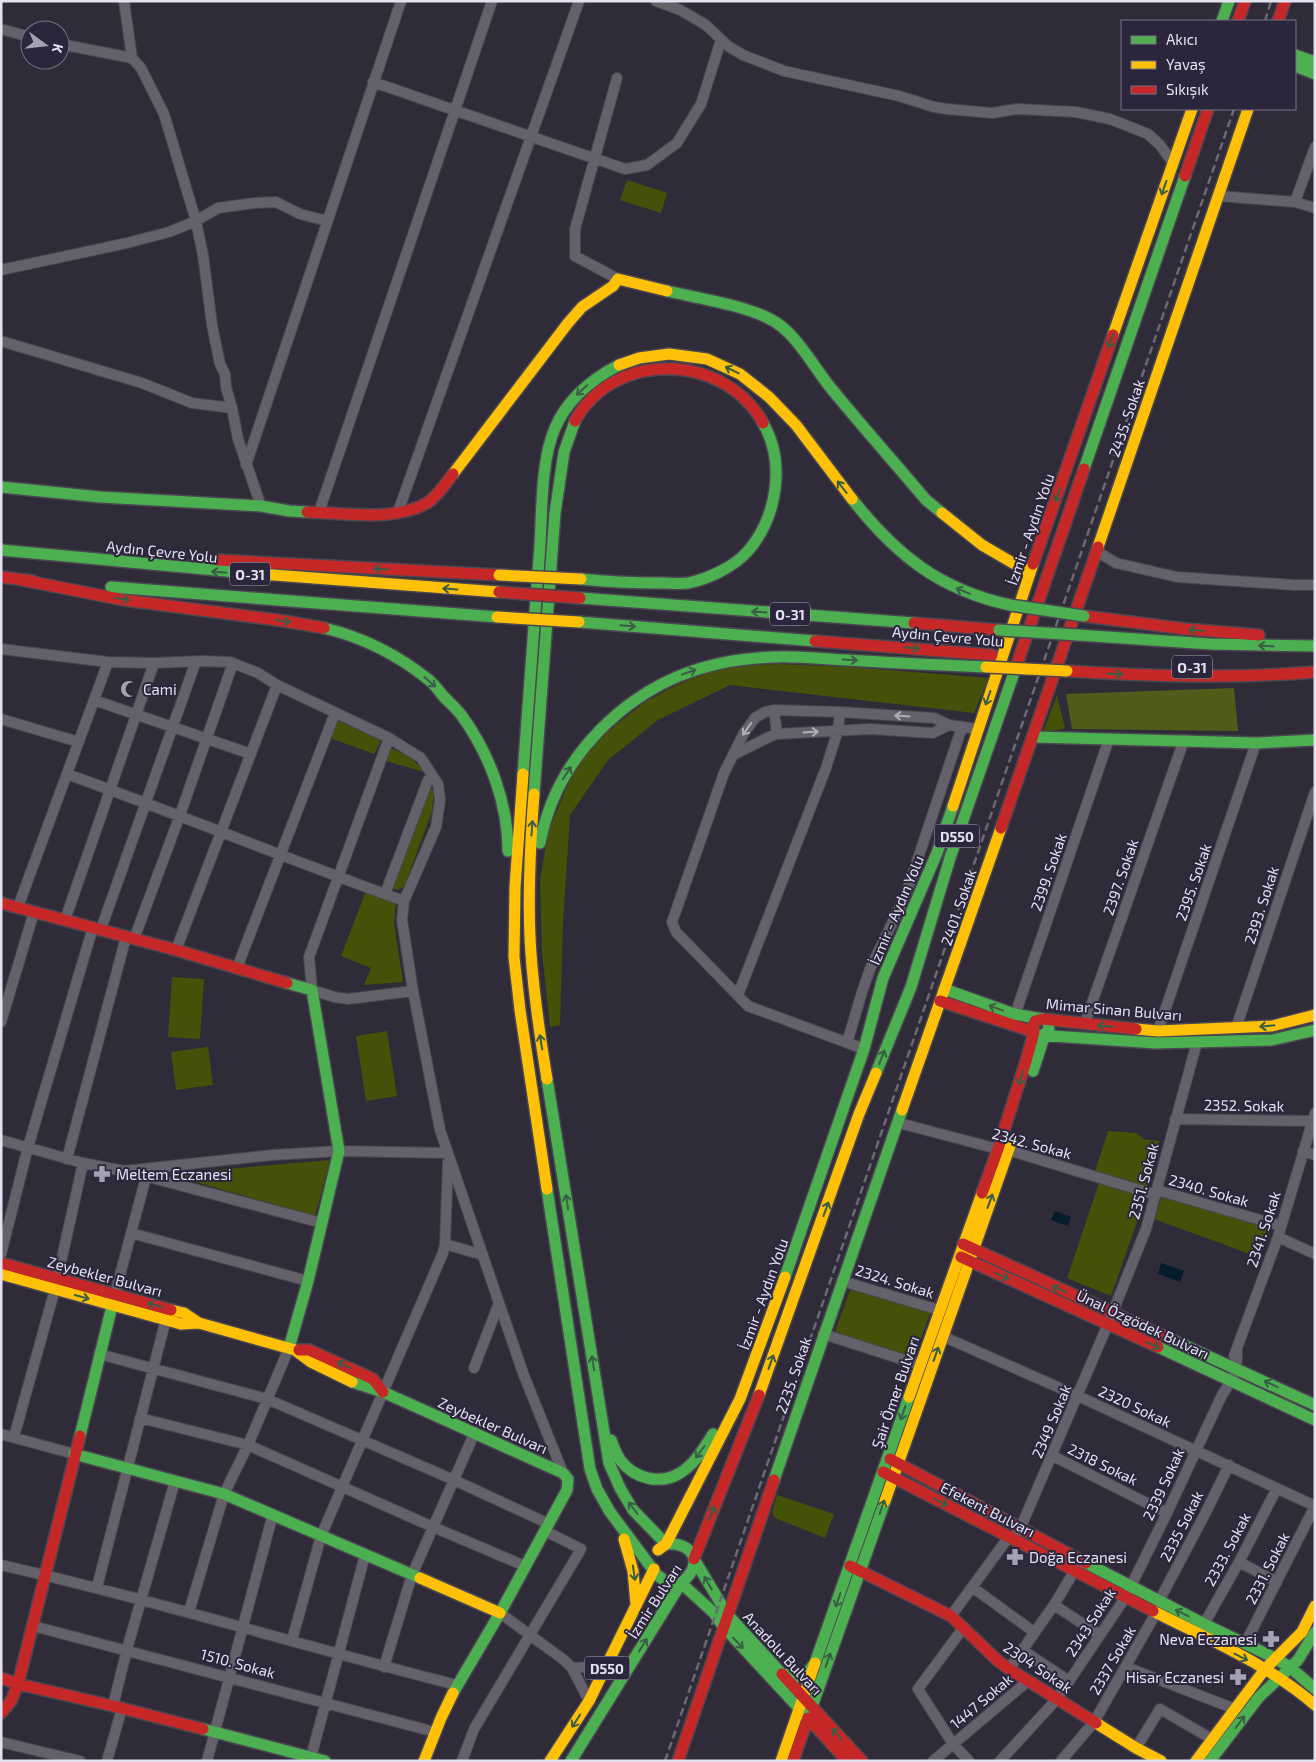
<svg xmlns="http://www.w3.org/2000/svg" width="1316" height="1762" font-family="'Exo 2',sans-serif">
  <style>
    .green { fill: #455008 }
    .forest { fill: #515c1b }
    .water { fill: #041c2c }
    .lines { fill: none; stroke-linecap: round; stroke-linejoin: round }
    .street-casing { stroke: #494651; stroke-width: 12 }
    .fast-casing { stroke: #494651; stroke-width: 14 }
    .slow-casing { stroke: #494651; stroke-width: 14 }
    .jam-casing { stroke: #494651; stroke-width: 14 }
    .street { stroke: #64616b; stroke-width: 10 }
    .fast { stroke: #4caf50; stroke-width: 11 }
    .slow { stroke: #ffc107; stroke-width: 11 }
    .jam { stroke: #c62828; stroke-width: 11 }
    .rail { stroke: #6b6973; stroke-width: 2.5; stroke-dasharray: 8 4; stroke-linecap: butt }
    .fast-bridge-casing { stroke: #494651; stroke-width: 14; stroke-linecap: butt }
    .slow-bridge-casing { stroke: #494651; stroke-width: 14; stroke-linecap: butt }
    .jam-bridge-casing { stroke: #494651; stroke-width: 14; stroke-linecap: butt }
    .fast-bridge { stroke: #4caf50; stroke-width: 11 }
    .slow-bridge { stroke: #ffc107; stroke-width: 11 }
    .jam-bridge { stroke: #c62828; stroke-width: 11 }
    .oneway { stroke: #395d45 }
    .oneway2 { stroke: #b1aebb }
    .labels { text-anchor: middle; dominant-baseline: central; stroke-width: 4; stroke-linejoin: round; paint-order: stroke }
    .shield { fill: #2c263d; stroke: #ada9bb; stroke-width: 1 }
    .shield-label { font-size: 14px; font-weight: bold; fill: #e4e1f1 }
    .street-label { font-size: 15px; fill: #e4e1f1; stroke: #2c263d }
    .poi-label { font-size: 15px; fill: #e4e1f1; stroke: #2c263d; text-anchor: start }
  </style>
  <rect width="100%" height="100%" fill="#2f2b38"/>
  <!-- green -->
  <path class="green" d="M627,180L667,193L661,213L620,200Z
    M778,664L850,667L989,678L974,713L730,685L658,720L608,760L570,815L563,923L560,1025L550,1027L542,953L540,880L548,832L574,770L600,737L645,702L671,688L700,675L734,666Z
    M1057,695L1065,728L1042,734Z
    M343,719L381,741L374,754L330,738L335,724Z
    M391,748L408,756L427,773L386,761Z
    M429,785L434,793L432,812L404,887L397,890L389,886Z
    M366,891L396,903L394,923L403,982L364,985L371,968L341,956Z
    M172,977L204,979L200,1039L168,1037Z
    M387,1031L397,1096L366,1101L356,1036Z
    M208,1047L213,1085L176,1090L171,1052Z
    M1108,1131L1137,1133L1143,1139L1160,1141L1148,1187L1095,1171Z
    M330,1160L315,1216L168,1174Z
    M1099,1183L1141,1195L1144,1202L1111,1296L1067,1278Z
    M1163,1194L1268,1226L1258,1257L1154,1219Z
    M852,1285L931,1311L913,1361L834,1334Z
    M777,1495L834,1514L825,1538L775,1518L772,1512Z"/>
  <!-- forest -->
  <path class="forest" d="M1234,688L1238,731L1072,729L1066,694Z"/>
  <!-- water -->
  <path class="water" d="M1055,1211L1071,1217L1068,1226L1051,1220Z
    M1161,1263L1184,1271L1180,1282L1158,1274Z"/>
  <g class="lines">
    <!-- street casing -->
    <g class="street-casing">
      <path id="street" d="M124,1L132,58
        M656,1L680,10L706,25L728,46L743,55L784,71L899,96L934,107L947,109L992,113L1017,109L1076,112L1110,119L1148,134L1160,145L1173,163
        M1,29L30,37
        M60,44L132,58L141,68L164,114L196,221L203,255L212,325L220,364L225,374L226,387L232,408L238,439L261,506
        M617,78L575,229V256L618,279
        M373,82L625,169L647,165L677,143L701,104L721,40
        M1219,196L1295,202L1315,208
        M1295,202L1315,147
        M1,270L127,243L169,232L196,221L218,208L254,203L276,202L300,214L327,221
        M1,341L142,383L192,403L232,408
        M246,465L401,1
        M319,512L492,1
        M398,512L579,1
        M1096,551L1116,563L1177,577L1294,585H1315
        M1,649L108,662L154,663L201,661L230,662L258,673L277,685L389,738L421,758L438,784L440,800L436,827L404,901L402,920L413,991L440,1130L523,1373L563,1473
        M94,700L251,754
        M774,710L777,734
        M1,719L79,742
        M389,738L309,957L312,990L334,997L348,999L413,991
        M733,755L769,737L777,734L870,729L933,733L949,725
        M67,774C180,815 291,860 404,901
        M385,894L428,780L434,778
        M18,907L108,662
        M65,920L154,663
        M101,929L196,661
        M134,939L180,815L233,663
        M176,950L277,685
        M237,968L335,713
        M738,995L826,768L838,730L840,712
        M1015,1015L1109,739
        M1,1022L34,912
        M1085,1023L1184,740
        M1236,1028L1315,792
        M1158,1031L1256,743
        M847,1043L862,992L870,969L906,894L962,727
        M864,1049L748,1006L676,932L672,922L724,773L744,733L755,718L765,712L774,710L840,712L934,718L949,725L978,729
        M1175,1119L1313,1121
        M899,1123L998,1149L1008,1150L1156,1195
        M1,1140L83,1163L124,1171L272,1155L339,1151L448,1153
        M1303,1151L1315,1155
        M67,1159L126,937
        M130,1172L322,1223
        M1157,1190L1281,1226
        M131,1233L308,1281
        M1278,1237L1315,1254
        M445,1244L483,1255
        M1,1254L28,1147L93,927
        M842,1281L939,1310
        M115,1294L146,1177
        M823,1334L920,1365
        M942,1336L1078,1396L1315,1506
        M99,1354L267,1399L454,1480L549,1524
        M1234,1356L1278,1237L1315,1113
        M474,1368L499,1303
        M140,1418L248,1445L433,1527L525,1566
        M1,1434L74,1454
        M14,1437L55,1289L83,1163
        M1053,1456L1167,1513
        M1239,1562L1277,1582
        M1,1565C155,1600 305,1647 457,1685
        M97,1587L166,1319
        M972,1587L1034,1632
        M1159,1601L1205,1514L1229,1465
        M1054,1605L1100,1635
        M189,1612L224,1494L248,1445L289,1348
        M500,1613L564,1660L572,1668L589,1701
        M951,1616L1005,1542L1012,1538L1020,1529L1108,1324L1146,1229L1197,1042
        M1204,1624L1239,1562L1277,1488
        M33,1626L435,1732
        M964,1627L918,1689L953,1744L969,1761
        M292,1640L321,1536L443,1253L445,1244L448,1162
        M1245,1644L1315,1506
        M1022,1650L1069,1681
        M384,1667L412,1575L475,1432
        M1126,1667L1235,1709
        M572,1668L607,1666
        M1009,1669L1054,1605L1078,1565
        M113,1706L127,1649L175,1481
        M1,1742L80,1761
        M1136,1748L1160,1709L1212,1739
        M107,1761L122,1708
        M207,1761L273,1514
        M310,1761L365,1555
        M462,1761L474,1729L581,1549L545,1531
        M933,1761L1028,1681
        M1000,1761L1057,1699L1125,1598L1167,1513L1222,1395C1234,1377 1237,1373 1237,1352
        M1061,1761L1094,1722L1156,1613"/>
    </g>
    <!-- fast casing -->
    <g class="fast-casing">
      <path id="fast" d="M1222,21L1229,1
        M1295,55L1315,62
        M1295,66L1315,74
        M667,291C698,298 743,305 770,319C795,331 813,366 830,387C861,425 894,462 926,500L942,513
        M1084,469L1185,176
        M1,487L100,497L261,506L289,511L307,512
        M852,499C896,555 940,590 1010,605
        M1,550L247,573
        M581,579C608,582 634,583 661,583C670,583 679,584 688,583C708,579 734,567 748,551C777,517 786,463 763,423
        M111,587L497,617
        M580,598L914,623
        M579,622L815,641
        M324,628C362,637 399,656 429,680C435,685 439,691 444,697C450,703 457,709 462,716C490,755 508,804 508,851
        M1078,635L1210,644L1315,646
        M1033,737L1256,743L1315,740
        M523,774C529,698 534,621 540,545C542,511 541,460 555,428C567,400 592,379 619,365
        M534,794L555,513L564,452L575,421
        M540,843C548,801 569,762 599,731C648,681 705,659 775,657C798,656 823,659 846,660C893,663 939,665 986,667
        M287,983L312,990L339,1151L308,1281L289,1348
        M944,989L1014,1014L1043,1019
        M1038,1035L1156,1043L1272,1040L1315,1030
        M1033,1071L1045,1034L1049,1030L1048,1022L1043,1019
        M876,1073L911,987L950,858L1017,664
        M547,1079L609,1463L620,1488L633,1510L666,1544
        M547,1189L590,1469L597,1489L610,1512L657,1575L668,1583H681
        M785,1277L864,1049L883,978L937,853L953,806
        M1166,1337L1315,1405
        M1158,1347L1315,1420
        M352,1382L383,1392L563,1473L568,1479L567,1490L500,1613L453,1693
        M80,1436L115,1294
        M611,1440C614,1447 616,1455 621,1461C635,1479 661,1485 680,1473C695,1464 704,1448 713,1434
        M74,1454L224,1494L420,1578
        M774,1480L902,1110
        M694,1559L727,1614L782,1674L797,1677L808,1672L815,1663L909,1397
        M1086,1563L1204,1624L1275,1658L1291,1668L1315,1689
        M681,1583L714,1613L723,1626L808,1718L885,1501
        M203,1729L325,1761
        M571,1761L681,1583C704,1565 695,1542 666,1544
        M1210,1761L1259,1697L1298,1660L1315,1632"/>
    </g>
    <!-- slow casing -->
    <g class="slow-casing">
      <path id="slow" d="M1113,335L1192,109
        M619,365L639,358L669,354L707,359L740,374L769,397L796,425L852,499
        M453,474L568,323L582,307L613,286L618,279L667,291
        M942,513L982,545L1030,573
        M1098,547L1248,109
        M247,573L499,592
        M523,774L515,887L514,957L520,1010L547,1189
        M534,794C530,847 527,901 531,954C534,996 540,1037 547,1079
        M953,806L1033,564
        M1136,1029L1158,1031L1272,1026L1315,1015
        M902,1110L1001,828
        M1,1274L181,1324L199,1323
        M171,1310L184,1313L199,1323L295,1350L311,1362L352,1382
        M759,1395L859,1114L876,1073
        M909,1397L982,1193
        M885,1501L1010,1146
        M624,1539L633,1571L636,1604
        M658,1550L666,1544L740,1399L785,1277
        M420,1578L500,1613
        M1153,1611C1208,1639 1268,1664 1315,1705
        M1096,1723L1136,1748L1161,1761
        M424,1761L441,1718L453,1693
        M550,1761L589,1701L654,1569
        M781,1761L815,1663
        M1196,1761L1265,1669L1302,1632L1315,1606"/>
    </g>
    <!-- jam casing -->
    <g class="jam-casing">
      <path id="jam" d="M1238,21L1245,1
        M1278,21L1285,1
        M1185,176L1208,109
        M575,421C614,349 725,353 763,423
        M307,512C344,513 394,522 427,503C438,496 445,484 453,474
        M218,560L499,575
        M1033,564L1113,335
        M1,577L33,581
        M22,580L124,600L284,621L324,628
        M1084,616L1186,629L1259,635
        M914,623L999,630
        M815,641L992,655
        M1017,664L1084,469
        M1067,671C1150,676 1232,679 1315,672
        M1001,828L1098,547
        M1,903L176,950L287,983
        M940,1001L1034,1032
        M982,1193L998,1149L1026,1061L1034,1032L1033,1026L1035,1021L1043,1019L1136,1029
        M963,1244L1166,1337
        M961,1257L1158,1347
        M1,1263L171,1310
        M299,1350H309L373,1379L383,1392
        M890,1459L1086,1563
        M883,1472L1153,1611
        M694,1559L759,1395
        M850,1566L951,1616L997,1660L1009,1669L1096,1723
        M782,1674L862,1761
        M1,1678L18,1684L113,1706L203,1729
        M1,1713L11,1701L18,1684L80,1436
        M678,1761L774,1480
        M793,1761L808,1718L847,1761"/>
    </g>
    <!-- street -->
    <use href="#street" class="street"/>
    <!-- fast -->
    <use href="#fast" class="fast"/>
    <!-- slow -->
    <use href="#slow" class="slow"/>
    <!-- jam -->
    <use href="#jam" class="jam"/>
    <!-- rail -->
    <path class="rail" d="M1265,21L1271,1
      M665,1761L1234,109"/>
    <!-- fast-bridge casing -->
    <g class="fast-bridge-casing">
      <path id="fast-bridge" d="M1010,605L1084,616
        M999,630L1078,635"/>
    </g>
    <!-- slow-bridge casing -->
    <g class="slow-bridge-casing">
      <path id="slow-bridge" d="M499,575L581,579
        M497,617L579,622
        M986,667L1067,671"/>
    </g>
    <!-- jam-bridge casing -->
    <g class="jam-bridge-casing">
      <path id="jam-bridge" d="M499,592L580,598"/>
    </g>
    <!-- fast-bridge -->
    <use href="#fast-bridge" class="fast-bridge"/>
    <!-- slow-bridge -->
    <use href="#slow-bridge" class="slow-bridge"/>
    <!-- jam-bridge -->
    <use href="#jam-bridge" class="jam-bridge"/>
  </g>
  <!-- one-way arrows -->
  <defs><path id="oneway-shaft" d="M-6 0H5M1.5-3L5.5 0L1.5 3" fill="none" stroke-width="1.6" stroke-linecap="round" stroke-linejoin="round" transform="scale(1.25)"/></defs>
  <g class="oneway">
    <use href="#oneway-shaft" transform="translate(1164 188) rotate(109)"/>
    <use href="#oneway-shaft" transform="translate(1111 341) rotate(109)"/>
    <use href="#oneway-shaft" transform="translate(732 370) rotate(-154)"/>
    <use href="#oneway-shaft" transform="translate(582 390) rotate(137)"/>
    <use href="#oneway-shaft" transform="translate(842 487) rotate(-128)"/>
    <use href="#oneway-shaft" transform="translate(1058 495) rotate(109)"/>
    <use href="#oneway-shaft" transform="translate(381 569) rotate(-177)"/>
    <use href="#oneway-shaft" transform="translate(219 572) rotate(-175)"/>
    <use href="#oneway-shaft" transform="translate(450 589) rotate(-176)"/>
    <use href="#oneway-shaft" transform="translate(963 591) rotate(-158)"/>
    <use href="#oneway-shaft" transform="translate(122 599) rotate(10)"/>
    <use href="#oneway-shaft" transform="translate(759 612) rotate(-176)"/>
    <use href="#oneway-shaft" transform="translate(283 621) rotate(9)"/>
    <use href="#oneway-shaft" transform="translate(628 626) rotate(5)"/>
    <use href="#oneway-shaft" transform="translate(1196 630) rotate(-175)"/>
    <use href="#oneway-shaft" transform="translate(1266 646) rotate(-178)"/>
    <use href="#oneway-shaft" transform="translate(912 648) rotate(5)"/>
    <use href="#oneway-shaft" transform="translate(850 660) rotate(3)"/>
    <use href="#oneway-shaft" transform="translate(689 672) rotate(-19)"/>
    <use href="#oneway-shaft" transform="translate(1115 674) rotate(3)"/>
    <use href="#oneway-shaft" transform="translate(430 682) rotate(42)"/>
    <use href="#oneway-shaft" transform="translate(988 698) rotate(109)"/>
    <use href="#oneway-shaft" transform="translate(567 773) rotate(-57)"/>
    <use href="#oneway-shaft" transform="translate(532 828) rotate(-86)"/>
    <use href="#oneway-shaft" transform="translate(996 1008) rotate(-160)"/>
    <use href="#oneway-shaft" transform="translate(1105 1026) rotate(-174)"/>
    <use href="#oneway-shaft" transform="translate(1267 1026) rotate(174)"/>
    <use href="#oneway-shaft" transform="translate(541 1042) rotate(-99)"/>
    <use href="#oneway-shaft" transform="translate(882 1057) rotate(-68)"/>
    <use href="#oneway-shaft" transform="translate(1021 1078) rotate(108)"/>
    <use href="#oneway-shaft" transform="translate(990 1201) rotate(-70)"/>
    <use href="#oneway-shaft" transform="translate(567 1202) rotate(-99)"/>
    <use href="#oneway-shaft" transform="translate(826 1209) rotate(-70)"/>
    <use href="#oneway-shaft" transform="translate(1002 1276) rotate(25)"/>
    <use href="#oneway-shaft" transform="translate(1059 1289) rotate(-155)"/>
    <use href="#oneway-shaft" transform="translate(82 1297) rotate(15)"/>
    <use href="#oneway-shaft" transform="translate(155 1305) rotate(-165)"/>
    <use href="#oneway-shaft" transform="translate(1153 1345) rotate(25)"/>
    <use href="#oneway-shaft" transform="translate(936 1354) rotate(-71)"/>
    <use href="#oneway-shaft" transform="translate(771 1362) rotate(-70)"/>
    <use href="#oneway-shaft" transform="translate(593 1363) rotate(-99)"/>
    <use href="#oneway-shaft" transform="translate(344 1365) rotate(-155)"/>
    <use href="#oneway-shaft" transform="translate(1271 1384) rotate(-155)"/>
    <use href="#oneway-shaft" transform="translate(903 1413) rotate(109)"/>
    <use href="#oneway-shaft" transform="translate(700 1452) rotate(127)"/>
    <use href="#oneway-shaft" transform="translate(941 1502) rotate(27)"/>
    <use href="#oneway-shaft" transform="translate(882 1507) rotate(-71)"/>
    <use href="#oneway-shaft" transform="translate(633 1508) rotate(-127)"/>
    <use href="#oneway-shaft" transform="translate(712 1513) rotate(-68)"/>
    <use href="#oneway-shaft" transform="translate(634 1573) rotate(82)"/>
    <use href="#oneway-shaft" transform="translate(708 1583) rotate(-120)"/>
    <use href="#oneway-shaft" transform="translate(838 1600) rotate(109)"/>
    <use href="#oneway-shaft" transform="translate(1182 1613) rotate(-153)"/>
    <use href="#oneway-shaft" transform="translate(738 1643) rotate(47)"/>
    <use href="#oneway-shaft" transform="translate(643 1645) rotate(-58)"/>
    <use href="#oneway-shaft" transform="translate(1241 1657) rotate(27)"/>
    <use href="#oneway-shaft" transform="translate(828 1660) rotate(-71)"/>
    <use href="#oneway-shaft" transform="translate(576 1721) rotate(123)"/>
    <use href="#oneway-shaft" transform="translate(1240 1722) rotate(-53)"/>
    <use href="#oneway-shaft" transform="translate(837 1734) rotate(-132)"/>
  </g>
  <g class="oneway2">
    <use href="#oneway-shaft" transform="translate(902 716) rotate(-176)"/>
    <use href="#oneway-shaft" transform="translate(747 729) rotate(125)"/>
    <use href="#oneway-shaft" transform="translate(811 732) rotate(-4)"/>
  </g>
  <!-- icons -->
  <defs>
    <g id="mosque-bare" transform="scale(1.35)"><path d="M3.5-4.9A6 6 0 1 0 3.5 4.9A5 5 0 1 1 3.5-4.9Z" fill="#a5a1b0" stroke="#2c263d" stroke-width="2.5" paint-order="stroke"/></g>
    <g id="pharmacy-bare" transform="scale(1.35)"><path d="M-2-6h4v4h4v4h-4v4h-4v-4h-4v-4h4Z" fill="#a5a1b0" stroke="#2c263d" stroke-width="2.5" paint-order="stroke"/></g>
  </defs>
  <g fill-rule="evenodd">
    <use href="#mosque-bare" x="129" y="689"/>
    <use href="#pharmacy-bare" x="102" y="1174"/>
    <use href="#pharmacy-bare" x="1015" y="1557"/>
    <use href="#pharmacy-bare" x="1271" y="1639"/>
    <use href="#pharmacy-bare" x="1238" y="1677"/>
  </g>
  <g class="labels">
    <!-- shield labels -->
    <g class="shield">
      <rect x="230" y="562.5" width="40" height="23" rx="4"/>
      <rect x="770" y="602.5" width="40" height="23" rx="4"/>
      <rect x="1172" y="655.5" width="40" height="23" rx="4"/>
      <rect x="934.5" y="824.5" width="45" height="23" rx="4"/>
      <rect x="584.5" y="1656.5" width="45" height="23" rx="4"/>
    </g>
    <g class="shield-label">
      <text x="250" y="574">O-31</text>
      <text x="790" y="614">O-31</text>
      <text x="1192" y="667">O-31</text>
      <text x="957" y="836">D550</text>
      <text x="607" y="1668">D550</text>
    </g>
    <!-- street labels -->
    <g class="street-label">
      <text transform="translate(1126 418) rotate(-71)">2435. Sokak</text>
      <text transform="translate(1030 529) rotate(-71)">İzmir - Aydın Yolu</text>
      <text transform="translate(162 551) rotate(6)">Aydın Çevre Yolu</text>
      <text transform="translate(948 636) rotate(5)">Aydın Çevre Yolu</text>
      <text transform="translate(1048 872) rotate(-71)">2399. Sokak</text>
      <text transform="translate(1120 877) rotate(-71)">2397. Sokak</text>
      <text transform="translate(1193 882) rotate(-71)">2395. Sokak</text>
      <text transform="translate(1261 905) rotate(-72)">2393. Sokak</text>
      <text transform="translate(958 907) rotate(-71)">2401. Sokak</text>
      <text transform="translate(896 910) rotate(-67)">İzmir - Aydın Yolu</text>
      <text transform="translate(1114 1009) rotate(5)">Mimar Sinan Bulvarı</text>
      <text transform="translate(1244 1105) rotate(1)">2352. Sokak</text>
      <text transform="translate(1032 1143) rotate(15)">2342. Sokak</text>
      <text transform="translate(1143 1181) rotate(-75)">2351. Sokak</text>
      <text transform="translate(1209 1190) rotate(16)">2340. Sokak</text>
      <text transform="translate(1263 1229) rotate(-72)">2341. Sokak</text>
      <text transform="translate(105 1276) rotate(15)">Zeybekler Bulvarı</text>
      <text transform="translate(895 1281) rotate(17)">2324. Sokak</text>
      <text transform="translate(763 1294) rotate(-70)">İzmir - Aydın Yolu</text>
      <text transform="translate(1143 1324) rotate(25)">Ünal Özgödek Bulvarı</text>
      <text transform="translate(793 1375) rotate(-71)">2235. Sokak</text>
      <text transform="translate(895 1392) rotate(-71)">Şair Ömer Bulvarı</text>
      <text transform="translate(1135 1406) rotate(25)">2320 Sokak</text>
      <text transform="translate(1051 1421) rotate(-67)">2349 Sokak</text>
      <text transform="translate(493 1425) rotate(24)">Zeybekler Bulvarı</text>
      <text transform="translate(1103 1464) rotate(26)">2318 Sokak</text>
      <text transform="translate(1163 1484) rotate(-65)">2339 Sokak</text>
      <text transform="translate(988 1509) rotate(27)">Efekent Bulvarı</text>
      <text transform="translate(1181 1526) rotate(-63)">2335 Sokak</text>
      <text transform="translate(1227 1549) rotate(-62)">2333. Sokak</text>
      <text transform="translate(1267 1568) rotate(-63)">2331. Sokak</text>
      <text transform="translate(654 1601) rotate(-57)">İzmir Bulvarı</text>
      <text transform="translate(1090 1622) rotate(-57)">2343 Sokak</text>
      <text transform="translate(783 1653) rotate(47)">Anadolu Bulvarı</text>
      <text transform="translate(1112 1660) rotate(-60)">2337 Sokak</text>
      <text transform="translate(238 1663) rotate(15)">1510. Sokak</text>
      <text transform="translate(1038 1667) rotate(34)">2304 Sokak</text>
      <text transform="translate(981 1701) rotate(-40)">1447 Sokak</text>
    </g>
    <!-- poi labels -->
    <g class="poi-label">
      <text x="143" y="689">Cami</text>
      <text x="116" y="1174">Meltem Eczanesi</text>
      <text x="1029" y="1557">Doğa Eczanesi</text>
      <text x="1257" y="1639" text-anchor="end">Neva Eczanesi</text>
      <text x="1224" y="1677" text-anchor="end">Hisar Eczanesi</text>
    </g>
  </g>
  <!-- border -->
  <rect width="1316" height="1762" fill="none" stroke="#e4e1f1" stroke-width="5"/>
  <!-- legend -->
  <rect x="1121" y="20" width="175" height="90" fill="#2c263d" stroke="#767185"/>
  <rect x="1131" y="36" width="25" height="8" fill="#4caf50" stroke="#767185"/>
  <text x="1166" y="45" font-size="15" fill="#e4e1f1">Akıcı</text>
  <rect x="1131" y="61" width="25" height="8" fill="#ffc107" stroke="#767185"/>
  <text x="1166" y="70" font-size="15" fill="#e4e1f1">Yavaş</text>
  <rect x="1131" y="86" width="25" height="8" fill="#c62828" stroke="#767185"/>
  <text x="1166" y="95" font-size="15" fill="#e4e1f1">Sıkışık</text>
  <!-- north arrow -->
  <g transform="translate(45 45) rotate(105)"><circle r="24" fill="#2c263d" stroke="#767185"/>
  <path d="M0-4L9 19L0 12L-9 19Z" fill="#a5a1b0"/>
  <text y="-8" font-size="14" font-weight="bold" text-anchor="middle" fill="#e4e1f1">K</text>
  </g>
</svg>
